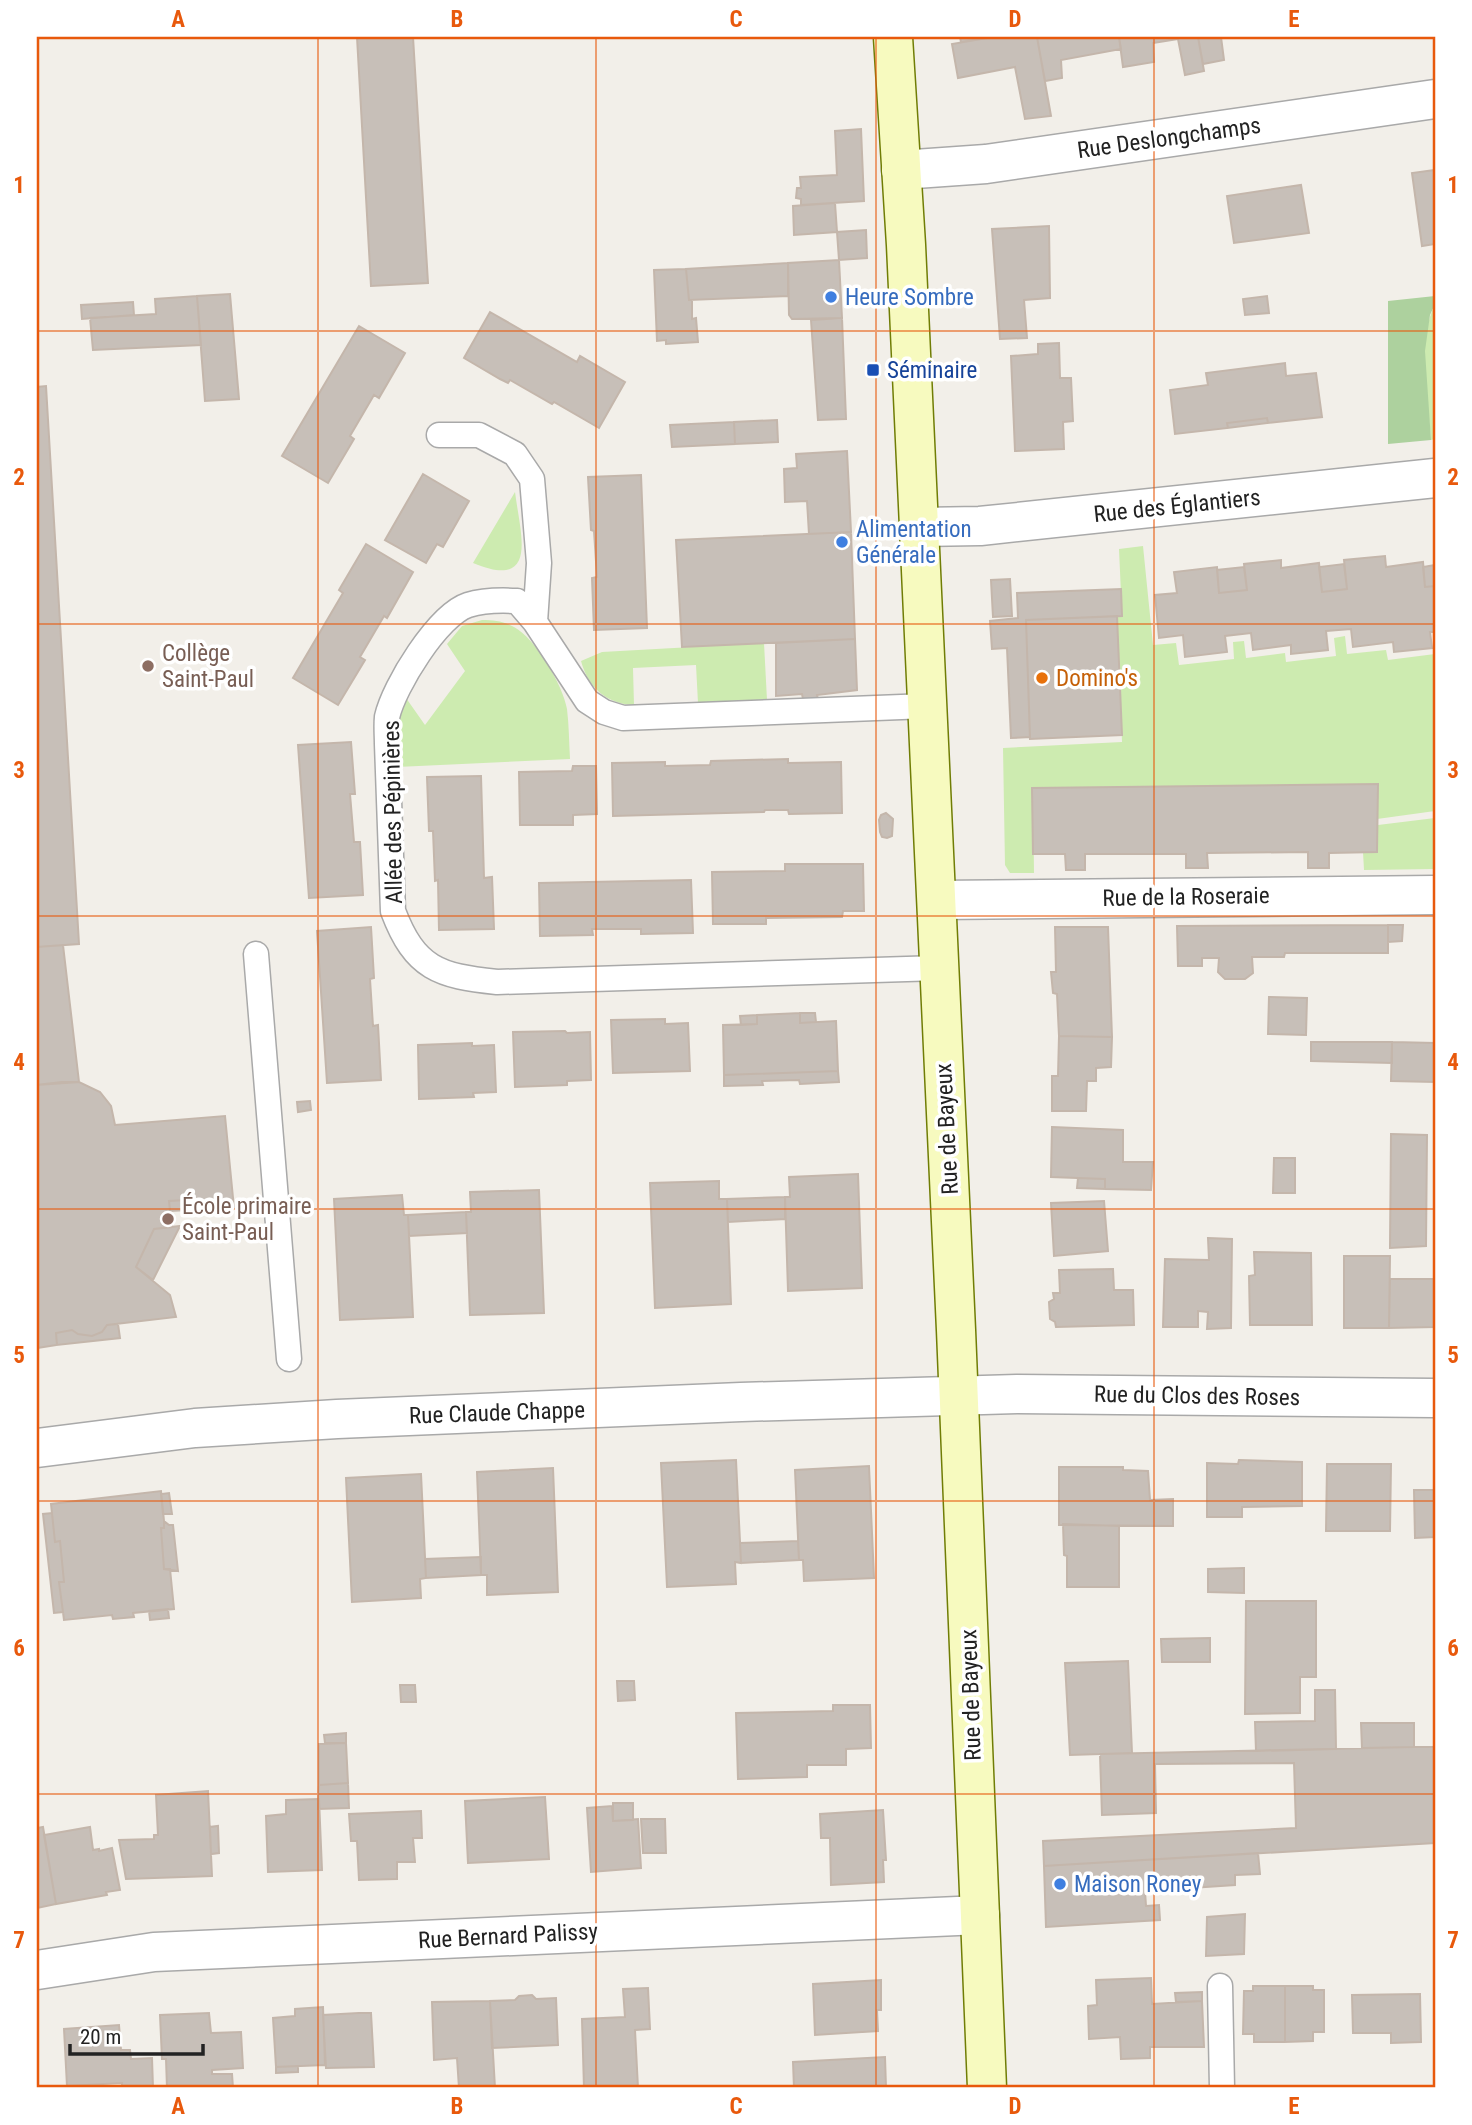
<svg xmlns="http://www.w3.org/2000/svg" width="1472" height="2125" font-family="'Roboto Condensed',sans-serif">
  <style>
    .grass { fill: #cdebb0 }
    .forest { fill: #add19e }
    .building { fill: #c7bfb8; stroke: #c4b6ab; stroke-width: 2 }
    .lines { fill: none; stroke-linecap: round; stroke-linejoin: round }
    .lane-casing { stroke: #a9a9a9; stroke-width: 27 }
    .street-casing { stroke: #a9a9a9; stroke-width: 41 }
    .secondary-casing { stroke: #707d05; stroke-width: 41 }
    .lane { stroke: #fff; stroke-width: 24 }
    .street { stroke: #fff; stroke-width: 38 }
    .secondary { stroke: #f7fabf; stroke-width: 38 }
    .grid { fill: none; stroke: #e8590c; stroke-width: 2; stroke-opacity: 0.55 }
    .shop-dot { fill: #3f7fe0; stroke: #fff; stroke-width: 2.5 }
    .transit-dot { fill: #1a4fb4; stroke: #fff; stroke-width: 2.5 }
    .education-dot { fill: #8d6e63; stroke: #fff; stroke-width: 2.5 }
    .food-dot { fill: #e8710a; stroke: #fff; stroke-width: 2.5 }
    .labels { text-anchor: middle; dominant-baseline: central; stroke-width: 7; stroke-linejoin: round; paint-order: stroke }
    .street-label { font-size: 23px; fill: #222; stroke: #fff }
    .shop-label { font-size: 23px; fill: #366cbe; stroke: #fff; text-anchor: start }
    .transit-label { font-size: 23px; fill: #164399; stroke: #fff; text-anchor: start }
    .education-label { font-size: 23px; fill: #785e54; stroke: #fff; text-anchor: start }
    .food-label { font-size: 23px; fill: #c56008; stroke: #fff; text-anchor: start }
    .neatline { fill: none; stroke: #e8590c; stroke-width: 2.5 }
    .grid-label { font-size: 23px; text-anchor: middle; font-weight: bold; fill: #e8590c }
  </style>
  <rect width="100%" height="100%" fill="#f2efe9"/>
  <!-- grass -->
  <path class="grass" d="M1435,304V439L1431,440C1428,397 1416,344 1435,304Z
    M515,492C520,533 540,591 473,563Z
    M1143,546L1153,645L1176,643L1179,665L1234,659L1233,642L1244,641L1246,658L1285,653L1286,662L1336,656L1334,638L1345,636L1347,654L1386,650L1388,660L1435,654V811L1377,819L1378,784L1033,788L1034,873H1010L1005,865L1003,748L1122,742L1117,616H1122L1119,549Z
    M482,620C494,620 503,621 514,627C535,638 563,685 567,709C569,725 569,742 570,759L397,767L395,732L406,698L425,725L465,671L447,644L462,626Z
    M764,643L767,700L698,703L696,665L633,668L634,705C606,704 588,687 581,661L602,652Z
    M1435,818V869L1364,870L1363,852H1377L1378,825Z"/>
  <!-- forest -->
  <path class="forest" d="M1435,296V304L1430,315L1425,351L1431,440L1388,444V301Z"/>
  <!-- building -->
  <path class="building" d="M357,37H413L428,283L371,286Z
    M960,37H992L961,42Z
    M993,37H1037L1051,116L1025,119L1015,67L958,78L952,44Z
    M1037,37H1119L1121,49L1061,60L1062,78L1045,81Z
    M1119,37H1198L1204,71L1185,75L1178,39L1153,43L1154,62L1123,67Z
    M1198,37H1221L1224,60L1203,64Z
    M861,129L864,201L801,205V199L796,198L797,188H801L800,177L837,175L835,131Z
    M1435,170V244L1422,246L1412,173Z
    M1301,185L1309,233L1234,243L1227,196Z
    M835,203L837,232L794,235L793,206Z
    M1049,226L1050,298L1024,300L1027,338L1000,339L992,229Z
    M866,230L867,258L839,260L837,232Z
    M839,260L842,318L792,319L789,315L788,263Z
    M788,263V296L689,300L686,269Z
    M686,269L689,300H692V319L696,318L698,342L666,344V340L657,341L654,270Z
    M230,294L239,399L205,401L197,296Z
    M197,296L201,345L93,350L90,318L156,314L155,299Z
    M1267,296L1269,313L1245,315L1243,299Z
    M133,302L134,315L82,319L81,305Z
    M490,312L577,362L580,356L625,382L599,428L554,402L552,404L510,380L508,383L500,379L464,358Z
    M842,318L846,419L818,420L811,320Z
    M359,326L405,353L379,398L374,395L350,436L354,439L328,483L282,456Z
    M1059,343L1060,378H1071L1073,421L1063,422L1064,449L1015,451L1011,356L1038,354V344Z
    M1285,363L1286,376L1316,373L1322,417L1268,423L1267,418L1227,423L1228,428L1175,434L1170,390L1208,385L1206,373Z
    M46,386L79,944L37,947V387Z
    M1267,418L1268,423L1228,428L1227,423Z
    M777,420L778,442L735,444L734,422Z
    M734,422L735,444L672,447L670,425Z
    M847,451L851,532L809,534L807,501L785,502L784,469L797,468L796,454Z
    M423,474L469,501L443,547L437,544L426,563L385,540Z
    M641,475L647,628L594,630L592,578L597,577L594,531L591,530L588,477Z
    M851,532L855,639L682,647L676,540Z
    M366,544L413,572L387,618L384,616L360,657L365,660L338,705L293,678L343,593L339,590Z
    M1385,556L1386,567L1423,562L1425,587L1435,586V632H1430L1432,648L1394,652L1393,642L1353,647L1351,629L1326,631L1328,650L1291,654V645L1253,650L1251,633L1225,636L1227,652L1185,657L1183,635L1159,638L1155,595L1177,593L1174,572L1217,567L1219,593L1247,590L1244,564L1281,560V568L1319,563L1322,592L1347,589L1344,560Z
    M1344,564L1347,589L1322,592L1319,567Z
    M1435,565V586L1425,587L1423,567Z
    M1244,567L1247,590L1219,593L1217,570Z
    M1010,579L1012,616L993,617L991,580Z
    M1121,589L1122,616L1026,620L1030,737L1011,738L1007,648L992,649L990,621L1018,618L1017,593Z
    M1117,616L1122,735L1030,739L1026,620Z
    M855,639L857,690L817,695L818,699H803L802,694L776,696V643Z
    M351,742L355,794H350L354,842H360L363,895L309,898L298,745Z
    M788,759V763L841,762L842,813L789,814L788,810H765L764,812L613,816L612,763L665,762V766L710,765L711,761Z
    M573,766H596L597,814L573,815V825H520L519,772L572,771Z
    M481,776L484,878L492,877L494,929L439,930L438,880L435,881L433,831H429L427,777Z
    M1378,784L1377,852L1329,853V868H1308V852L1207,853L1208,868H1186V854H1085V870H1066L1065,854H1033L1032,788Z
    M886,813L893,819L892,836L887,838L882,837L880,832L879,820L881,815Z
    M785,864H863L864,911H843L842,917L766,918V924H713L712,872L785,871Z
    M691,880L693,933L641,934V929H592L593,935L540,936L539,883Z
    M1388,925V953H1285L1284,957H1252L1253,973L1245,979H1225L1218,972L1219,958H1202V966H1178L1177,926Z
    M1388,925H1403L1402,941L1388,942Z
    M371,927L374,978L370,979L373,1026L378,1025L381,1080L327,1083L317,931Z
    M1055,927H1108L1112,1037L1059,1036L1057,994L1053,993L1051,972H1056Z
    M63,945L79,1082L37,1085V947Z
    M1269,997L1307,998L1306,1035L1268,1034Z
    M800,1013V1023L836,1021L838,1071L724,1075L723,1025L757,1024V1015Z
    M800,1013H815L816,1022L800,1023Z
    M757,1015V1024L741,1025L740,1016Z
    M665,1019V1024L688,1023L690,1071L613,1073L611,1020Z
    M565,1031L567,1033L590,1032L591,1080L567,1081V1085L515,1087L513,1032Z
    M1059,1036L1112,1037L1111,1067L1096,1068V1081H1087L1086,1111H1052V1076H1058Z
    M1311,1042H1392V1063L1311,1061Z
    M1392,1042L1435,1043V1082L1391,1081Z
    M472,1043V1046L494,1045L496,1092L473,1093L474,1097L419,1099L418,1045Z
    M838,1071L839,1082L800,1084L799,1080L762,1081L763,1085L724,1086V1075Z
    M62,1082H79L100,1092L111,1106L115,1125L225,1116L234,1208L189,1213L187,1200L169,1201L172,1227L154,1229L136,1267L170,1295L176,1317L107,1325L102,1332L92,1336L78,1334L72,1330L56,1333L57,1345L37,1348V1085Z
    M310,1101L311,1110L298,1112L297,1102Z
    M1052,1127L1123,1130V1162H1153L1151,1190L1105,1189V1179L1051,1177Z
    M1391,1134L1427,1135L1426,1246L1390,1248Z
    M1274,1158H1295V1193H1273Z
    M858,1174L862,1288L788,1291L785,1197H790L789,1177Z
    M1078,1178L1105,1179V1189L1077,1188Z
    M719,1181V1199H727L731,1304L655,1308L650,1183Z
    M539,1190L544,1313L470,1315L466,1212H471L470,1192Z
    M402,1195L404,1215H408L413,1317L340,1320L334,1199Z
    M785,1197V1219L728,1222L727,1199Z
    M187,1200L188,1210L170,1211L169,1201Z
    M1104,1201L1108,1251L1054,1256L1051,1203Z
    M466,1212L467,1233L409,1236L408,1215Z
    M180,1226L153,1280L136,1267L154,1229Z
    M1208,1238L1232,1239L1231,1328L1207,1329L1208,1312L1198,1311V1327H1163L1165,1259L1209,1260Z
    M1254,1252L1311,1253L1312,1325H1250L1249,1276L1255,1275Z
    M1344,1256H1390L1389,1328H1344Z
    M1113,1269L1114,1290H1133L1134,1325L1056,1327L1055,1322L1050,1319L1049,1302L1054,1299L1053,1293H1060L1059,1270Z
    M1390,1279H1435V1327L1389,1328Z
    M118,1324L120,1338L57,1345L56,1333L72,1330L78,1334L92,1336L102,1332L107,1325Z
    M736,1460L741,1563L735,1562L736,1584L667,1587L661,1463Z
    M1239,1460L1302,1462V1506L1242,1507V1517H1207V1463L1238,1464Z
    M1327,1464H1391L1390,1531H1326Z
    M869,1466L874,1578L804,1581L803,1560H799L795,1470Z
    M1059,1467H1123V1470L1148,1471L1150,1500L1173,1499V1526L1059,1525Z
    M553,1468L558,1592L487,1595V1575H481L477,1472Z
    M421,1474L426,1578L420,1579L421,1598L352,1602L346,1478Z
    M1414,1490H1435V1537L1415,1538Z
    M161,1491L164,1521V1528H161L164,1569H170L174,1609L133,1613L134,1617L113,1619L112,1615L64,1620L59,1582H64L60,1541L55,1542L51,1504Z
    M169,1493L172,1514H163L161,1494Z
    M52,1513L55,1542L60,1541L64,1582H59L63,1612L54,1613L43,1514Z
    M164,1521L169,1525H173L178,1571L164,1569L161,1528H164Z
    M1063,1524L1119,1526V1587H1067V1556L1064,1555Z
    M798,1541L799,1560L741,1563L740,1543Z
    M481,1557V1575L426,1578L425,1559Z
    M1244,1568V1593L1208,1592V1569Z
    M1246,1601H1316V1677H1300V1713L1245,1714Z
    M168,1609L169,1618L150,1620L149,1611Z
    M1210,1638V1662H1162L1161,1639Z
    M1128,1661L1132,1753L1070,1755L1065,1663Z
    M617,1681H634L635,1700L618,1701Z
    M400,1685H415L416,1702H401Z
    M1315,1690H1335L1336,1749L1256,1751L1255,1722L1315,1721Z
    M833,1705H870L871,1748L846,1749V1765H807V1777L738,1779L736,1713L833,1711Z
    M1361,1723H1414V1747L1362,1748Z
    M346,1733V1743H325L324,1735Z
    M346,1743L348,1783L319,1785V1744Z
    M1414,1747H1435V1843L1044,1866L1043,1841L1296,1828L1294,1763L1155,1764L1156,1813L1102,1815L1100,1754Z
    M348,1783L349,1808L318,1809L319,1785Z
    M208,1791L212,1876L126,1879L119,1840L154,1839V1835H158L156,1795Z
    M545,1797L549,1859L468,1863L465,1801Z
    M319,1799L322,1870L268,1872L266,1816L286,1814V1800Z
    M613,1803H633V1820L613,1821Z
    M612,1806L613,1821L638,1819L641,1868L591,1872L587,1808Z
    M883,1810L886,1860H883L884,1882L831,1885L830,1838H821L820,1814Z
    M421,1811L422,1838H413L415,1862H397V1879L359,1880L357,1841H351L349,1814Z
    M641,1819H665L666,1853H643Z
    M218,1826L219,1853L211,1854L210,1827Z
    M43,1827L56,1904L37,1908V1828Z
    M90,1827L93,1850L99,1849V1851L112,1848L120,1890L106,1892L107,1895L56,1904L44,1835Z
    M1258,1853L1260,1874L1235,1875V1885L1145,1891L1146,1906L1159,1905L1160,1920L1046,1927L1044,1866Z
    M1245,1914L1244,1954L1206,1956L1207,1917Z
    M1151,1978L1152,2004L1202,2001L1204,2047H1150V2058L1121,2059L1120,2037L1089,2039L1088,2006L1097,2005L1096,1980Z
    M881,1980V2010H877L878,2031L815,2035L813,1984Z
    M1253,1986H1285V2042H1254V2034H1243L1244,1991H1253Z
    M1285,1986H1313V1990H1324V2032H1313V2041L1285,2042Z
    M648,1988L650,2029L635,2030L638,2088H584L582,2019L625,2017L623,1989Z
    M1202,1992V2001L1176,2002L1175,1993Z
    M1420,1994L1421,2042L1391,2043V2033H1353L1352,1995Z
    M532,1995L536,1999L556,1998L558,2045L492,2048L490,2001L515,2000L519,1996Z
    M490,2001L495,2088H459L457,2058L434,2060L432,2002Z
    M323,2007L325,2065L276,2067L273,2018L295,2016V2009Z
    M209,2013L211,2033L241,2032L243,2068L212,2070V2074H232L233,2088H167L166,2059H162L160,2015Z
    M359,2013H371L374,2067L326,2068L323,2015Z
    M119,2025L121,2050H130L131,2059L152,2058L153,2088H122V2083L67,2086L64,2029Z
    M885,2057L886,2088H794L793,2062Z
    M298,2066V2072L276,2073V2067Z"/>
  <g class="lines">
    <!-- lane casing -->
    <g class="lane-casing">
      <path id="lane" d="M439,435H479L515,454L532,479L539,563L535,622
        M927,706L623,718L604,712L587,701L535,622L517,601C500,600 484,600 468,605C438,615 394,686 387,717C386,726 387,736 387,744L393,911C415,969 439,976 497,982L939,968
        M256,954L289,1359
        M1220,1986L1222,2088"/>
    </g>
    <!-- street casing -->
    <g class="street-casing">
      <path id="street" d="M901,170L986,164L1435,99
        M919,527L980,526L1435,478
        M937,900L1435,895
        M37,1448L195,1428L337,1419L741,1402L1017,1394L1435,1398
        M37,1970L154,1952L980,1915"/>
    </g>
    <!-- secondary casing -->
    <g class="secondary-casing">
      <path id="secondary" d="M893,37L906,245L956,1330L987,2088"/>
    </g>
    <!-- lane -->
    <use href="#lane" class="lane"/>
    <!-- street -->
    <use href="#street" class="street"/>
    <!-- secondary -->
    <use href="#secondary" class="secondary"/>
  </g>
  <!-- grid -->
  <path class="grid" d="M318,37V2088M596,37V2088M876,37V2088M1154,37V2088M37,331H1435M37,624H1435M37,916H1435M37,1209H1435M37,1501H1435M37,1794H1435"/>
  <!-- markers -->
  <g class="shop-dot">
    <circle cx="831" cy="297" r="7"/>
    <circle cx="842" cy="542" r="7"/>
    <circle cx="1060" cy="1884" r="7"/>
  </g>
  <rect class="transit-dot" x="866" y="363" width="14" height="14" rx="3.5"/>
  <g class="education-dot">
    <circle cx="148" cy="666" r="7"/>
    <circle cx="168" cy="1219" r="7"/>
  </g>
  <circle class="food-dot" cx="1042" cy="678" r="7"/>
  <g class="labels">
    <!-- street labels -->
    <g class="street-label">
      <text transform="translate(1169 138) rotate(-8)">Rue Deslongchamps</text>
      <text transform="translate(1177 506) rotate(-6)">Rue des Églantiers</text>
      <text transform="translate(393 812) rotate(-91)">Allée des Pépinières</text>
      <text transform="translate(1186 897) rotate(-1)">Rue de la Roseraie</text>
      <text transform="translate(947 1129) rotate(-93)">Rue de Bayeux</text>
      <text transform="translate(1197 1396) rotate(1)">Rue du Clos des Roses</text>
      <text transform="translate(497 1413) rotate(-2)">Rue Claude Chappe</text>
      <text transform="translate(971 1695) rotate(-92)">Rue de Bayeux</text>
      <text transform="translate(508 1936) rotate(-3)">Rue Bernard Palissy</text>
    </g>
    <!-- shop labels -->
    <g class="shop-label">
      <text x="845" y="297">Heure Sombre</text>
      <text x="856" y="529">Alimentation<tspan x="856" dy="26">Générale</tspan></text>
      <text x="1074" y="1884">Maison Roney</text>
    </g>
    <!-- transit labels -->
    <g class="transit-label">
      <text x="887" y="370">Séminaire</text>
    </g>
    <!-- education labels -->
    <g class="education-label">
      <text x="162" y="653">Collège<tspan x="162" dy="26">Saint-Paul</tspan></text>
      <text x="182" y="1206">École primaire<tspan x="182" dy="26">Saint-Paul</tspan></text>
    </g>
    <!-- food labels -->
    <g class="food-label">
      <text x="1056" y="678">Domino's</text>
    </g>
  </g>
  <!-- border -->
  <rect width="1472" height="2125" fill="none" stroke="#ffffff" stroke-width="77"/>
  <!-- scale -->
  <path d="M70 2044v10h133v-10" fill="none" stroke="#222222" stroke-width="3.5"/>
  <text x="80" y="2044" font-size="21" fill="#222222" stroke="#ffffff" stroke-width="5" paint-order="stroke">20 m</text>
  <rect x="38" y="38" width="1396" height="2048" class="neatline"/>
  <g class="grid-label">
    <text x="178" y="27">A</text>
    <text x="457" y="27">B</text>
    <text x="736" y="27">C</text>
    <text x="1015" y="27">D</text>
    <text x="1294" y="27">E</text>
    <text x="19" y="193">1</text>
    <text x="1453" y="193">1</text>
    <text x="19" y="485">2</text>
    <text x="1453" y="485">2</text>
    <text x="19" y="778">3</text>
    <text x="1453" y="778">3</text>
    <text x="19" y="1070">4</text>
    <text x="1453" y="1070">4</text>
    <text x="19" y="1363">5</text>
    <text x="1453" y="1363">5</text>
    <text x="19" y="1656">6</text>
    <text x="1453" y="1656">6</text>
    <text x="19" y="1948">7</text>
    <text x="1453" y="1948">7</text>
    <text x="178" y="2114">A</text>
    <text x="457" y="2114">B</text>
    <text x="736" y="2114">C</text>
    <text x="1015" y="2114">D</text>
    <text x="1294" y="2114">E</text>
  </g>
</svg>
